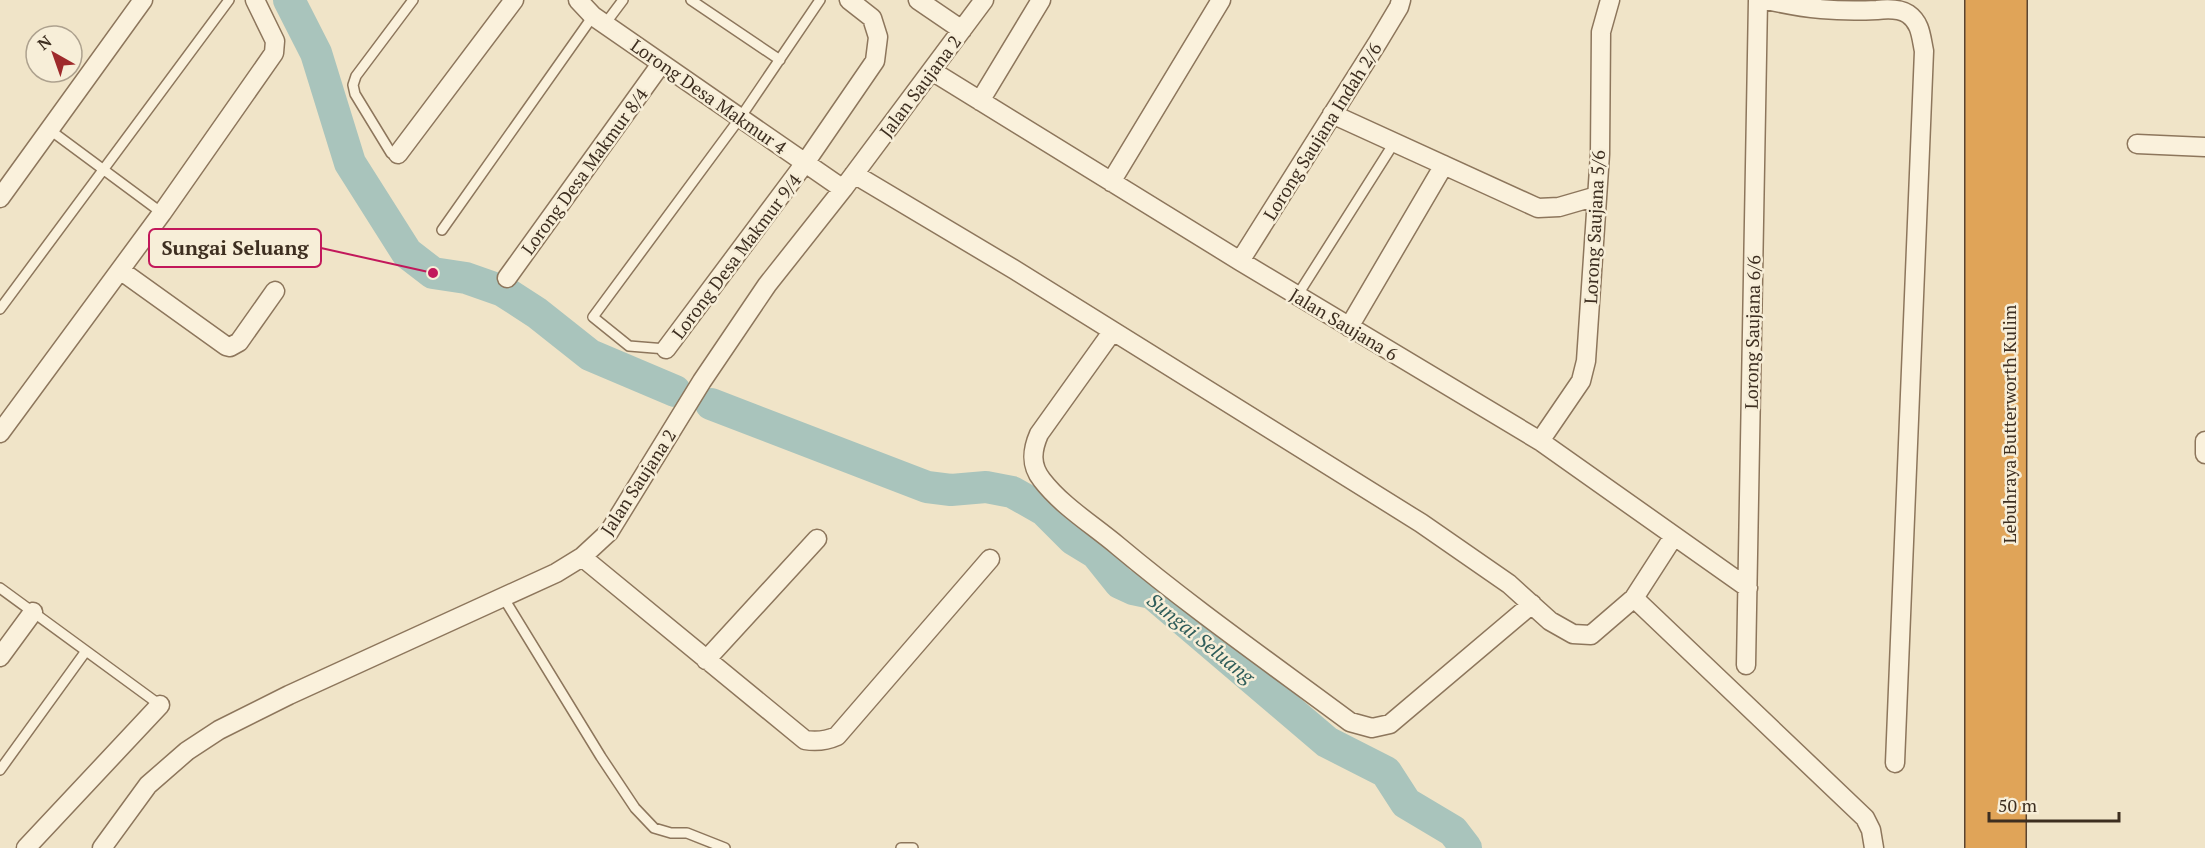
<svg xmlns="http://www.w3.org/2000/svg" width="2205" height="848" font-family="'PT Serif',serif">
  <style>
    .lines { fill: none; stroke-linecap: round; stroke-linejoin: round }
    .river { stroke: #a9c4bc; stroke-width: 32 }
    .lane-casing { stroke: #8d765c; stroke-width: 12 }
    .street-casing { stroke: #8d765c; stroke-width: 21 }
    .highway-casing { stroke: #5b4430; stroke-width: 36 }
    .lane { stroke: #faf1dc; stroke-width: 9 }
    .street { stroke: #faf1dc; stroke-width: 18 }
    .highway { stroke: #e0a458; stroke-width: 33 }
    .labels { text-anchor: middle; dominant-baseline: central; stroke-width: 5; stroke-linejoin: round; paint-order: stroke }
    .street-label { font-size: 18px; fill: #3d2e20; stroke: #f7eed8 }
    .water-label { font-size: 20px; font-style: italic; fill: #2f5d5a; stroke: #f7eed8 }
    .leader { fill: none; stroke: #c2185b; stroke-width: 2 }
    .callout-dot { fill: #c2185b; stroke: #f7eed8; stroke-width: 2 }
    .callout { fill: #f7eed8; stroke: #c2185b; stroke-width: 2 }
    .callout-label { font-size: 20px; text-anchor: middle; font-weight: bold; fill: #3d2e20 }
  </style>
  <rect width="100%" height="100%" fill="#f0e4c8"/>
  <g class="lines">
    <!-- river -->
    <path class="river" d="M289,0L316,53L350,163L407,253L433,273L466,278L503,291L537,313L590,355L675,391
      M711,404L927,487L951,490L986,487L1012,492L1044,510L1073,539L1096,553L1120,583L1133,589L1152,593L1327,742L1386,772L1406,803L1453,831L1466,848"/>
    <!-- lane casing -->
    <g class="lane-casing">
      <path id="lane" d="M691,0L780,60
        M605,24L623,0
        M50,130L162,213
        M398,154L394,155L391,153L355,94L353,85L356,76L413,0
        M442,230L593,16
        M1297,296L1394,143
        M0,309L229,0
        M666,349L629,346L593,317L740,118L820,0
        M0,588L160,705
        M503,597L601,757L635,808L654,828L671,833H687L725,848
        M0,770L86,651
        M901,848H913"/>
    </g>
    <!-- street casing -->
    <g class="street-casing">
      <path id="street" d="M578,0L593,16L843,189
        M918,0L962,30
        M1767,0C1806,9 1836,12 1877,10C1886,9 1899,8 1908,14C1921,23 1921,37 1924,51L1895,763
        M932,71L1240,261L1540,441L1748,588
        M980,101L1041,0
        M1332,114L1538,208L1559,207L1597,196
        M2137,144L2205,147
        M398,154L514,0
        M854,174L1015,270L1421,523L1509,584L1550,621L1573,634L1591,635L1634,598L1865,818L1871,830L1874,848
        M1111,182L1221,0
        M0,198L143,0
        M1240,261L1378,42L1399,7L1401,0
        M120,270L226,346L230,347L239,342L275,291
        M507,278L661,64
        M1349,327L1444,165
        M1112,332L1039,434C1032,450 1030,465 1042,480C1062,506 1093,525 1118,546C1192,608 1272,664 1350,722L1372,728L1390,724L1532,604
        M666,349L805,163L875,61L878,37L872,18L849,0
        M0,433L162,213L274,53L275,41L255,0
        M1540,441L1581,381L1586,361L1600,154L1601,32L1610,0
        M2205,441V454
        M582,557L805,740C817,742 826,741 837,736L990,559
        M1634,598L1674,536
        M0,657L33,612
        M706,660L817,539
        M1746,665L1758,0
        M26,848L160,705
        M102,848L148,785L187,751L219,730L289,695L556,573L582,557L609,532L702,381L767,285L843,189L984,0"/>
    </g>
    <!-- highway casing -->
    <g class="highway-casing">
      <path id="highway" d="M1982,0V848
        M2009,848L2010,0"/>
    </g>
    <!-- lane -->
    <use href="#lane" class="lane"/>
    <!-- street -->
    <use href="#street" class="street"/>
    <!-- highway -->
    <use href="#highway" class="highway"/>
  </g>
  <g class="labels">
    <!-- street labels -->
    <g class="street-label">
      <text transform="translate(920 86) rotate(-53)">Jalan Saujana 2</text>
      <text transform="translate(709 96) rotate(35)">Lorong Desa Makmur 4</text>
      <text transform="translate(1322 131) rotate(-58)">Lorong Saujana Indah 2/6</text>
      <text transform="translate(584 171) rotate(-54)">Lorong Desa Makmur 8/4</text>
      <text transform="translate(1594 227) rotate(-87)">Lorong Saujana 5/6</text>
      <text transform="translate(736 256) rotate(-53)">Lorong Desa Makmur 9/4</text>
      <text transform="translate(1344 324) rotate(31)">Jalan Saujana 6</text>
      <text transform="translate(1752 332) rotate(-89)">Lorong Saujana 6/6</text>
      <text transform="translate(2009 424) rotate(-90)">Lebuhraya Butterworth Kulim</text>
      <text transform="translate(638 482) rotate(-57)">Jalan Saujana 2</text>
    </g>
    <!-- water labels -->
    <g class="water-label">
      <text transform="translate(1201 638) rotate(39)">Sungai Seluang</text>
    </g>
  </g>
  <!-- callouts -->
  <path class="leader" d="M433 273L321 248"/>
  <circle class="callout-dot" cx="433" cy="273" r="6"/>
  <rect class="callout" x="149" y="229" width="172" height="38" rx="6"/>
  <g class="callout-label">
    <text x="235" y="255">Sungai Seluang</text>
  </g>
  <!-- north arrow -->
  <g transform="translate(54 54) rotate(320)"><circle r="28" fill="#f7eed8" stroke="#ada18e" stroke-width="1.5"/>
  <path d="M0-4.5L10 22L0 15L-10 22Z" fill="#9e2a2b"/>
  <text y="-9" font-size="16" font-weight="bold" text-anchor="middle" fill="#3d2e20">N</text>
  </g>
  <!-- scale -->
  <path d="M1989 812v9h130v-9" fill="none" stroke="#3d2e20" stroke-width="3"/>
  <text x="1998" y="812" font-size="18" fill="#3d2e20" stroke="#f7eed8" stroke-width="4.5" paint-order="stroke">50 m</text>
</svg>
